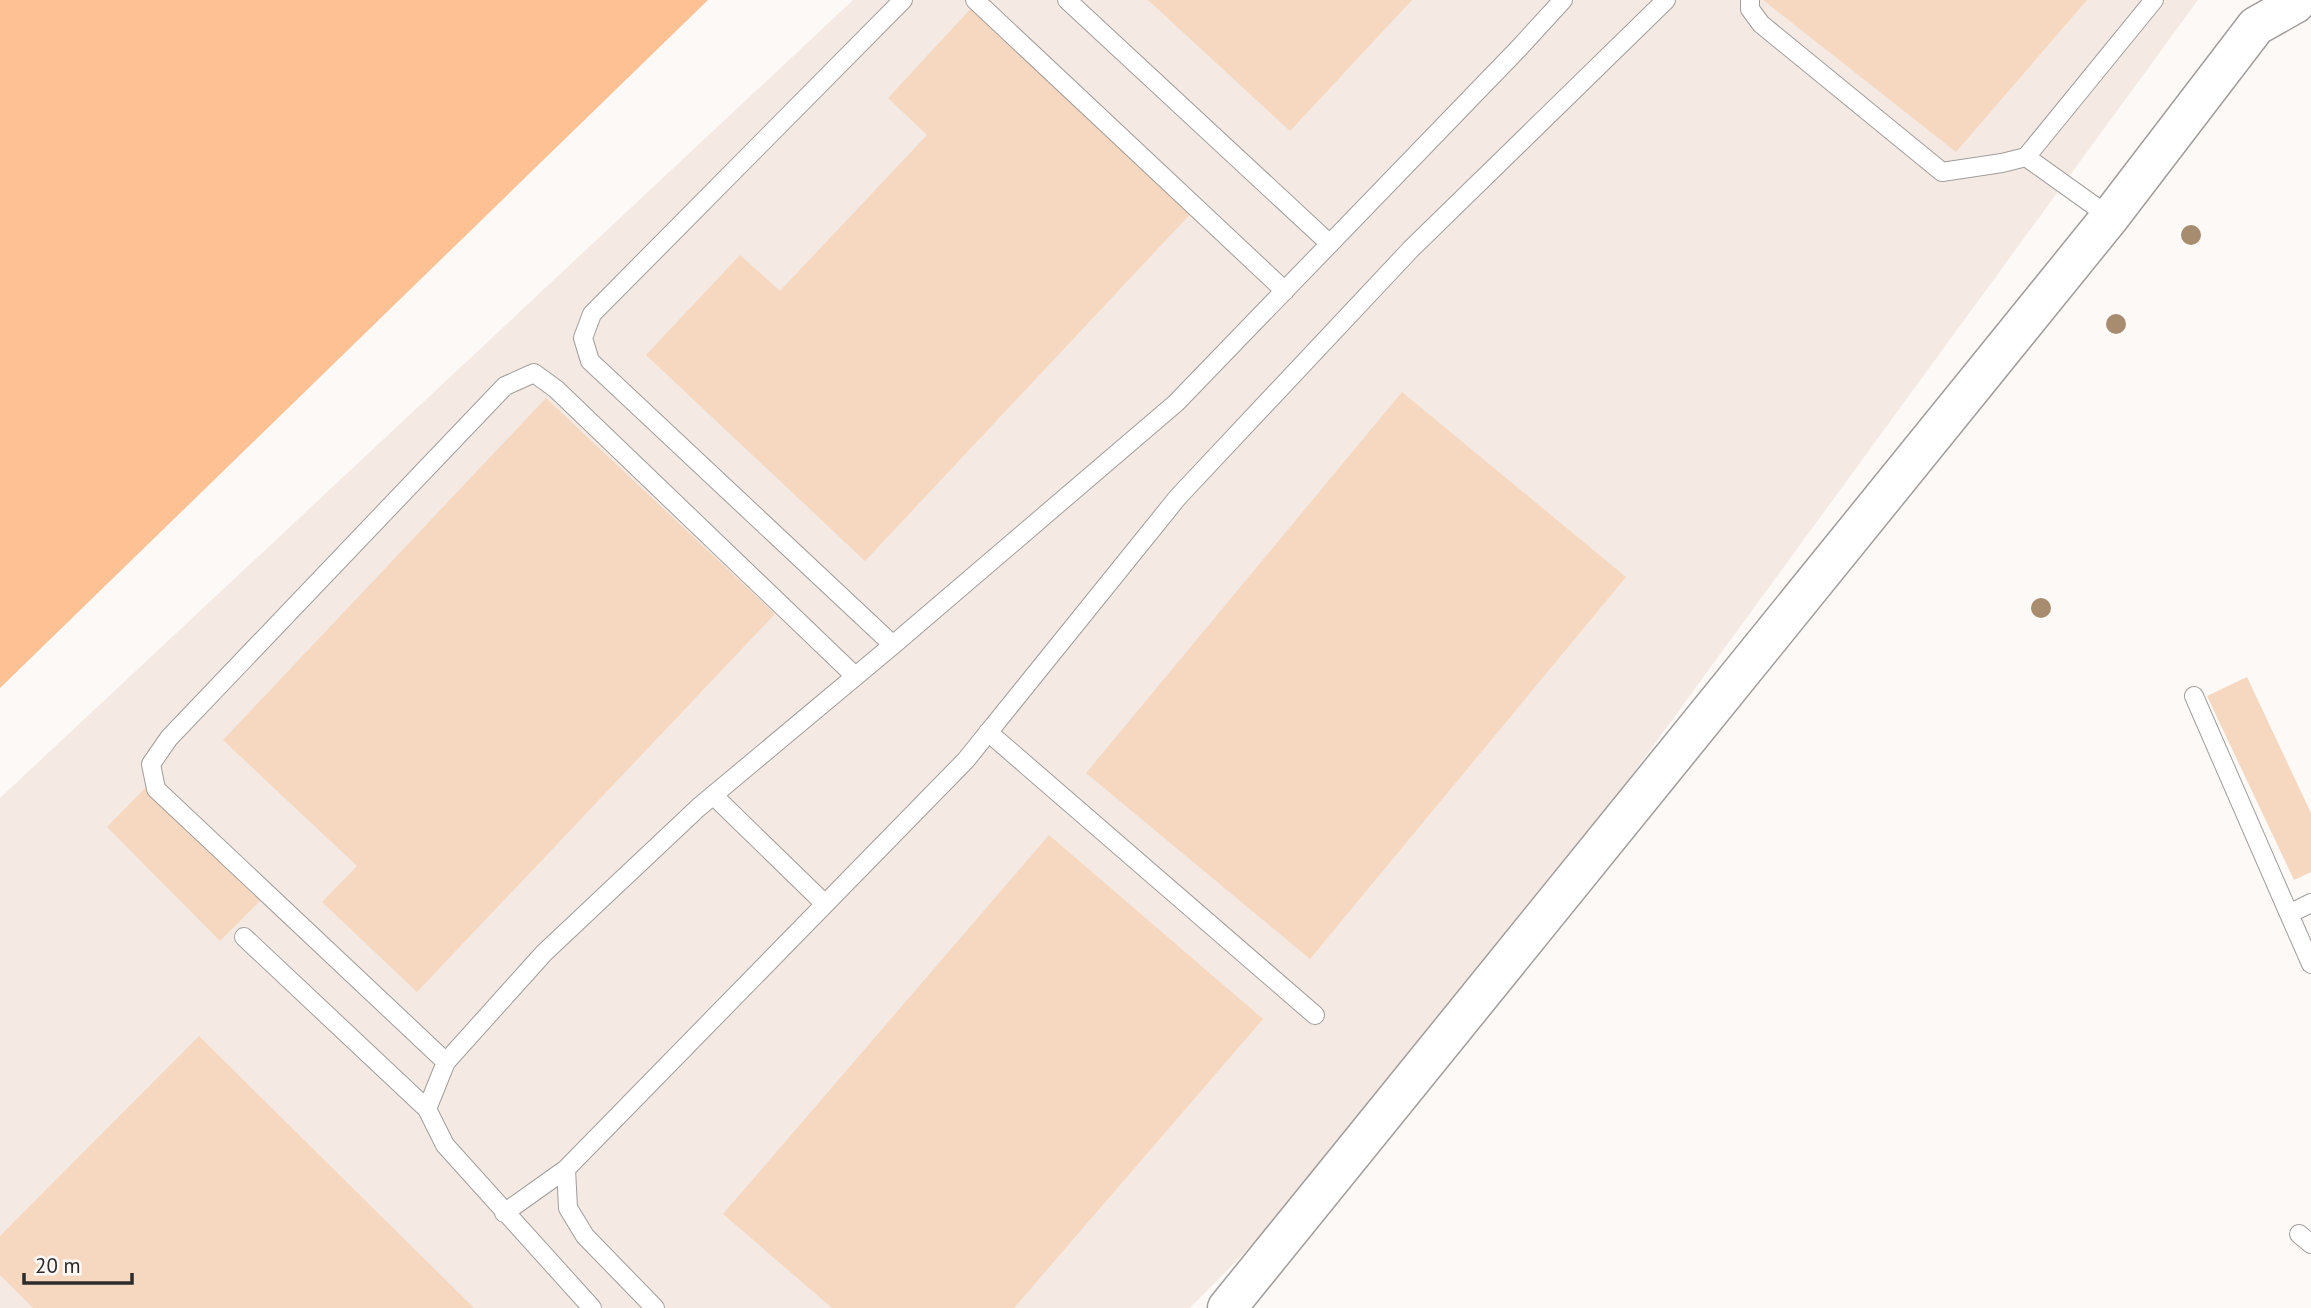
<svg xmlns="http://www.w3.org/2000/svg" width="2311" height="1308" font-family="'PT Sans',sans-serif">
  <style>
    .built { fill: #f4eae3 }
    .green { fill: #fec193 }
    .building { fill: #f6d7c0 }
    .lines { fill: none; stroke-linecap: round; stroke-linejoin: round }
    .lane-casing { stroke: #a09d9b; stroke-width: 20 }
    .secondary-casing { stroke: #a09d9b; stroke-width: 41 }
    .lane { stroke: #fff; stroke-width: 18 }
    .secondary { stroke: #fff; stroke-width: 38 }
    .tree { fill: #a78c6f }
  </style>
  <rect width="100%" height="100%" fill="#fcf9f6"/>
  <!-- built -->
  <path class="built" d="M853,0H2198L1393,1102L1190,1308H0V798Z"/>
  <!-- green -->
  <path class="green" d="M0,0H708L0,688Z"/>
  <!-- building -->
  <path class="building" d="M1148,0H1412L1290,131Z
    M1763,0H2087L1956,152Z
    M976,3L1195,209L865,561L646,355L740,255L780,291L927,135L888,98Z
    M1402,392L1626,577L1310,959L1086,773Z
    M546,398L775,614L417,992L322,902L357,866L223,740Z
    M2247,677L2311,813V872L2294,880L2207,696Z
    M146,787L260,901L220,941L107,827Z
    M1049,835L1263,1019L1014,1308H832L723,1214Z
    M199,1036L474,1308H33L0,1275V1236Z"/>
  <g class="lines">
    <!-- lane casing -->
    <g class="lane-casing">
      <path id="lane" d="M975,0L1285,291
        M1067,0L1330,244
        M1750,0V9L1761,24L1942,172L2002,163L2026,157L2154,0
        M2026,157L2110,217
        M893,645L590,361L583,338L592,314L903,0
        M2194,696L2289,914
        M988,732L1315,1015
        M713,795L825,904
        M2311,903L2289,914L2311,964
        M244,937L427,1109
        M446,1062L156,789L151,764L169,738L505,386L534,373L556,389L855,676
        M504,1213L566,1169
        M2299,1234L2311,1244
        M592,1308L445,1145L427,1109L446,1062L544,953L699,807L893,645L1176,403L1520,47L1563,0
        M655,1308L585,1236L568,1208L566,1169L966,760L1178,497L1411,249L1666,0"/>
    </g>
    <!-- secondary casing -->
    <g class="secondary-casing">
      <path id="secondary" d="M1227,1308L2110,217L2256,26L2295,4L2298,0"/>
    </g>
    <!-- lane -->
    <use href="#lane" class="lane"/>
    <!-- secondary -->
    <use href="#secondary" class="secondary"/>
  </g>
  <!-- trees -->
  <g class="tree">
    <circle cx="2191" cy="235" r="10"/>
    <circle cx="2116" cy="324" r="10"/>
    <circle cx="2041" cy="608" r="10"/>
  </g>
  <!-- scale -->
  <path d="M24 1273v10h108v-10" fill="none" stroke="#2d2c2b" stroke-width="3.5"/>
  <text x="35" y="1273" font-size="21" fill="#2d2c2b" stroke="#fcf9f6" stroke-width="5" paint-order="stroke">20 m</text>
</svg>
